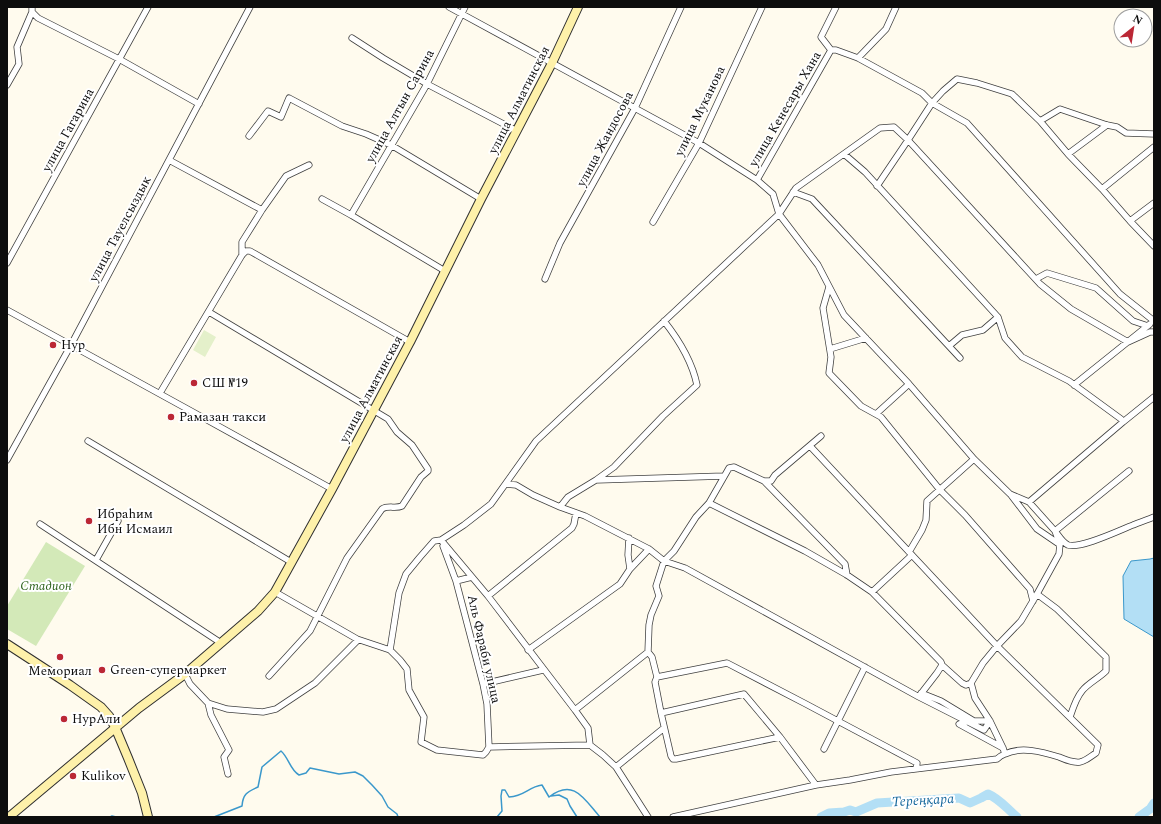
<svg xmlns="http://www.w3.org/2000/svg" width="1161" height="824" font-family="Spectral,serif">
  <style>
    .green { fill: #d3e9b8 }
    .pitch { fill: #e4f0ca }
    .water { fill: #b3dff5; stroke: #3b98cb }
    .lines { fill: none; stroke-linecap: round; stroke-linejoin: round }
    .stream { stroke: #3b98cb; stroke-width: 1.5 }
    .river { stroke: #b3dff5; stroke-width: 9 }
    .street-casing { stroke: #404040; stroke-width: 7 }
    .secondary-casing { stroke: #2f2f2f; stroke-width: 10 }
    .street { stroke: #fff; stroke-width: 5.5 }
    .secondary { stroke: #fef1aa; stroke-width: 8 }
    .poi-dot { fill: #bb2735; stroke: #fff; stroke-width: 1.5 }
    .labels { text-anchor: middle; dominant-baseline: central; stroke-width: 4; stroke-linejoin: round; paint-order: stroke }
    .street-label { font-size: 13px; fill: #0d0d0d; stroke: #fff }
    .poi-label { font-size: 13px; fill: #0d0d0d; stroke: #fff; text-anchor: start }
    .park-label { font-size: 13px; font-style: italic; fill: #30641e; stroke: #fff }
    .water-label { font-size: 14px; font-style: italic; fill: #18699d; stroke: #fff }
  </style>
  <rect width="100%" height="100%" fill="#fffbee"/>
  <!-- green -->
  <path class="green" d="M46,542L85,566L36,646L7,629V606Z"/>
  <!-- pitch -->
  <path class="pitch" d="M204,330L216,337L205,357L193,350Z"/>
  <!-- water -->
  <path class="water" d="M1154,558V637L1124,619L1123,576L1131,561L1150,559Z"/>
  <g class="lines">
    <!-- stream -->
    <path class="stream" d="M551,796L559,795L567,799L570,806L577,817
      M110,817L112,816L116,817
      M214,817L242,806C243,793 248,792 258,787L262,767L281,751C289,758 290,770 299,775L306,773L310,768L339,774L355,772L363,776L372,785L382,796L388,807L397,814L398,817
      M497,817L502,811L501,796L502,790H505L509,797C525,796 528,787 542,785L549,797C574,778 584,799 600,817"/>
    <!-- river -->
    <path class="river" d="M821,817L829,813L844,812L850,810L856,812L877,803L959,798L970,803L981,798L988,794C1000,799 1007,809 1017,817
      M1139,817L1150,809L1154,803"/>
    <!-- street casing -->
    <g class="street-casing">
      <path id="street" d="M32,7V12L38,18L119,59L199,104
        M449,7L699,143L757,180L773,194L779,214L818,265L844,315L909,384L974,459L1010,494L1029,502L1055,531L1060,544L1059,554L1037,594L1021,621L997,646L983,663L971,683L966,685L962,683L942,665L941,662L872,592L847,575L805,551L709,503
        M352,38L383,58L427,84L517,131
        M831,50L821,37L836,7
        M858,58L886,29L896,7
        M7,85L19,64L17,47L32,12
        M1040,121L1068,154L1107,125
        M1154,134L1126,133L1117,127L1107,125L1060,109L1040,121L1012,94L977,83L957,79L943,91L932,103L967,123L1120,294L1154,321
        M249,136L268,111L281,117L289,98L342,126L366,134L391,145L481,199
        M844,154L865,172L998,317L983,330L962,335L949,346
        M1068,154L1102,189L1154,147
        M169,160L262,210
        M757,180L831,50
        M877,186L908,140L1040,284L1071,309L1128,342L1150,332H1154
        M1102,189L1130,221L1154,246
        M793,192L812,199L960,358
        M322,199L351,215L445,271
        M351,215L427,84L465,7
        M1130,221L1154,203
        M653,222L699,143L762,7
        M242,255V242L262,210L286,176L309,165
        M7,263L148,7
        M545,279L560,243L635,108L681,7
        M1036,279L1047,273L1096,288L1133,321L1148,326
        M829,287L823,308L831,357L829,373L861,406L881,417L940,490L965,515L1030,589L1033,601
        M7,310L191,411L332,489
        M209,312L388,419L397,432L412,445L428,469V471L421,477L402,506C396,509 388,505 382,509L347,558L310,631L269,676
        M998,317L1005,338L1022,357L1069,381L1121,419L1123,422
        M830,349L866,338
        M1074,385L1150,324
        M160,393L242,255L246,251H250L410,342
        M876,414L909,384
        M88,441L291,562
        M7,460L71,345L250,7
        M1129,471L1055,531C1059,536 1062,542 1068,545C1081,549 1120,530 1133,525C1140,522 1147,520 1154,517
        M597,480L724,476
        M764,481L845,564L847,575
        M506,484L516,485L533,495L560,507L568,497L596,480L614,467L663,416L697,385C692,361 679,340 664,321
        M1011,495L1037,529L1059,544
        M1029,502L1123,422L1154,397
        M560,507L585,516L649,549L664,561L685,568L919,697L984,730L990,721L1003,748L1005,754
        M40,524L221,643
        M441,540L488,596L575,710L588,728L590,745L603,755L616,767L648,817
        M443,546L456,581L483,684L487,704L489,747
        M909,552L922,530L926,520L927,501L974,459
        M96,560L118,521
        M630,569L649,549
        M456,581L472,577
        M275,592L357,639L390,650L400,660L407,669L409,690L424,717L421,742L437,750L483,755L486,752L489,747
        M872,592L912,555
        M1037,594L1057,609L1106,657V671C1099,678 1087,684 1082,691C1076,698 1073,708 1070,717
        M488,596L572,528L574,524L576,513
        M390,650L399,593L406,574L420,557L434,541L441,540L464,525L491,504L536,441L779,214L796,188L880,128L894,127L908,140L932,103L922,93L858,58L836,50H831
        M528,650L620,584L630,569L628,555L629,538
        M185,674L190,684L208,703L227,709L263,712L276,709L315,683L358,640
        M657,677L727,663L804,703L917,763L916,769
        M971,683L975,698L990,721
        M483,684L543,670
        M921,693L941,701L974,721H990
        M920,695L937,673L942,665
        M208,703L211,715L229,750L224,757L228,774
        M575,710L648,652
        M661,713L744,694L780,737L816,785
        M968,721L959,724L1003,748
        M780,737L676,759H673L671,756L661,713L655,682L657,677L652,657L648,652L649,625L651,615L659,596L656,586L664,561L674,551L696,517L709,503L729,468L734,467L764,481H771L775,475L821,436
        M489,747L590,745
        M824,749L865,667
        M616,767L664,728
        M673,817L816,785L850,780L891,772L997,759C999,757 1002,755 1005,754C1021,746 1043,752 1059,757C1066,760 1073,763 1080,762C1086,761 1091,756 1096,753L1098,745L997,646L810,446"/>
    </g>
    <!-- secondary casing -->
    <g class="secondary-casing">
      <path id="secondary" d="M7,644L70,685L101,707L109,716L115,727L128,758L142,793L148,817
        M9,817L139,708L185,674L258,611L275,592L332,489L410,342L481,199L552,63L578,7"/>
    </g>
    <!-- street -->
    <use href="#street" class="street"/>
    <!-- secondary -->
    <use href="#secondary" class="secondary"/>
  </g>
  <!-- markers -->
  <g class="poi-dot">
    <circle cx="53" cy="345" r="4"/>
    <circle cx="194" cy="383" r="4"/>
    <circle cx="171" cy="417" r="4"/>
    <circle cx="89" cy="521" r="4"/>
    <circle cx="60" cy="657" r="4"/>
    <circle cx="102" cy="670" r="4"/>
    <circle cx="64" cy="719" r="4"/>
    <circle cx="73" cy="776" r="4"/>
  </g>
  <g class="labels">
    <!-- street labels -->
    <g class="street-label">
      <text transform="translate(519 100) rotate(-63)">улица Алматинская</text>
      <text transform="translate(400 106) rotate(-61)">улица Алтын Сарина</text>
      <text transform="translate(785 109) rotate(-60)">улица Кенесары Хана</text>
      <text transform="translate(700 111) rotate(-64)">улица Муканова</text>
      <text transform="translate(68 130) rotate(-61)">улица Гагарина</text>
      <text transform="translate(605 139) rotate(-62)">улица Жандосова</text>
      <text transform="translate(120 229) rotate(-62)">улица Тауелсыздык</text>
      <text transform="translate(371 389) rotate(-62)">улица Алматинская</text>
      <text transform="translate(484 649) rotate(77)">Аль Фараби улица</text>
    </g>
    <!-- poi labels -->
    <g class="poi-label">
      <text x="61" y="345">Нур</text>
      <text x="202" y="383">СШ №19</text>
      <text x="179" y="417">Рамазан такси</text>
      <text x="97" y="514">Ибраһим<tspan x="97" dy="15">Ибн Исмаил</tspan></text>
      <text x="110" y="670">Green-супермаркет</text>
      <text x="60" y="671" text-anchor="middle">Мемориал</text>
      <text x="72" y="719">НурАли</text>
      <text x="81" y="776">Kulikov</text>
    </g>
    <!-- park labels -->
    <g class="park-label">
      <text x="46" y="586">Стадион</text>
    </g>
    <!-- water labels -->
    <g class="water-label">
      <text transform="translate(923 800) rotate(-3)">Тереңқара</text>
    </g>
  </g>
  <!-- border -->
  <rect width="1161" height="824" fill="none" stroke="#0d0d0d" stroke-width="16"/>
  <!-- north arrow -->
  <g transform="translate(1133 28) rotate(30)"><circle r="19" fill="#ffffff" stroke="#9e9e9e"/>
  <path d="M0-3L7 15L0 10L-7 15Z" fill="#bb2735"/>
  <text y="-6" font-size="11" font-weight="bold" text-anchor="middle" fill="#0d0d0d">N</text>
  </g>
</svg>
